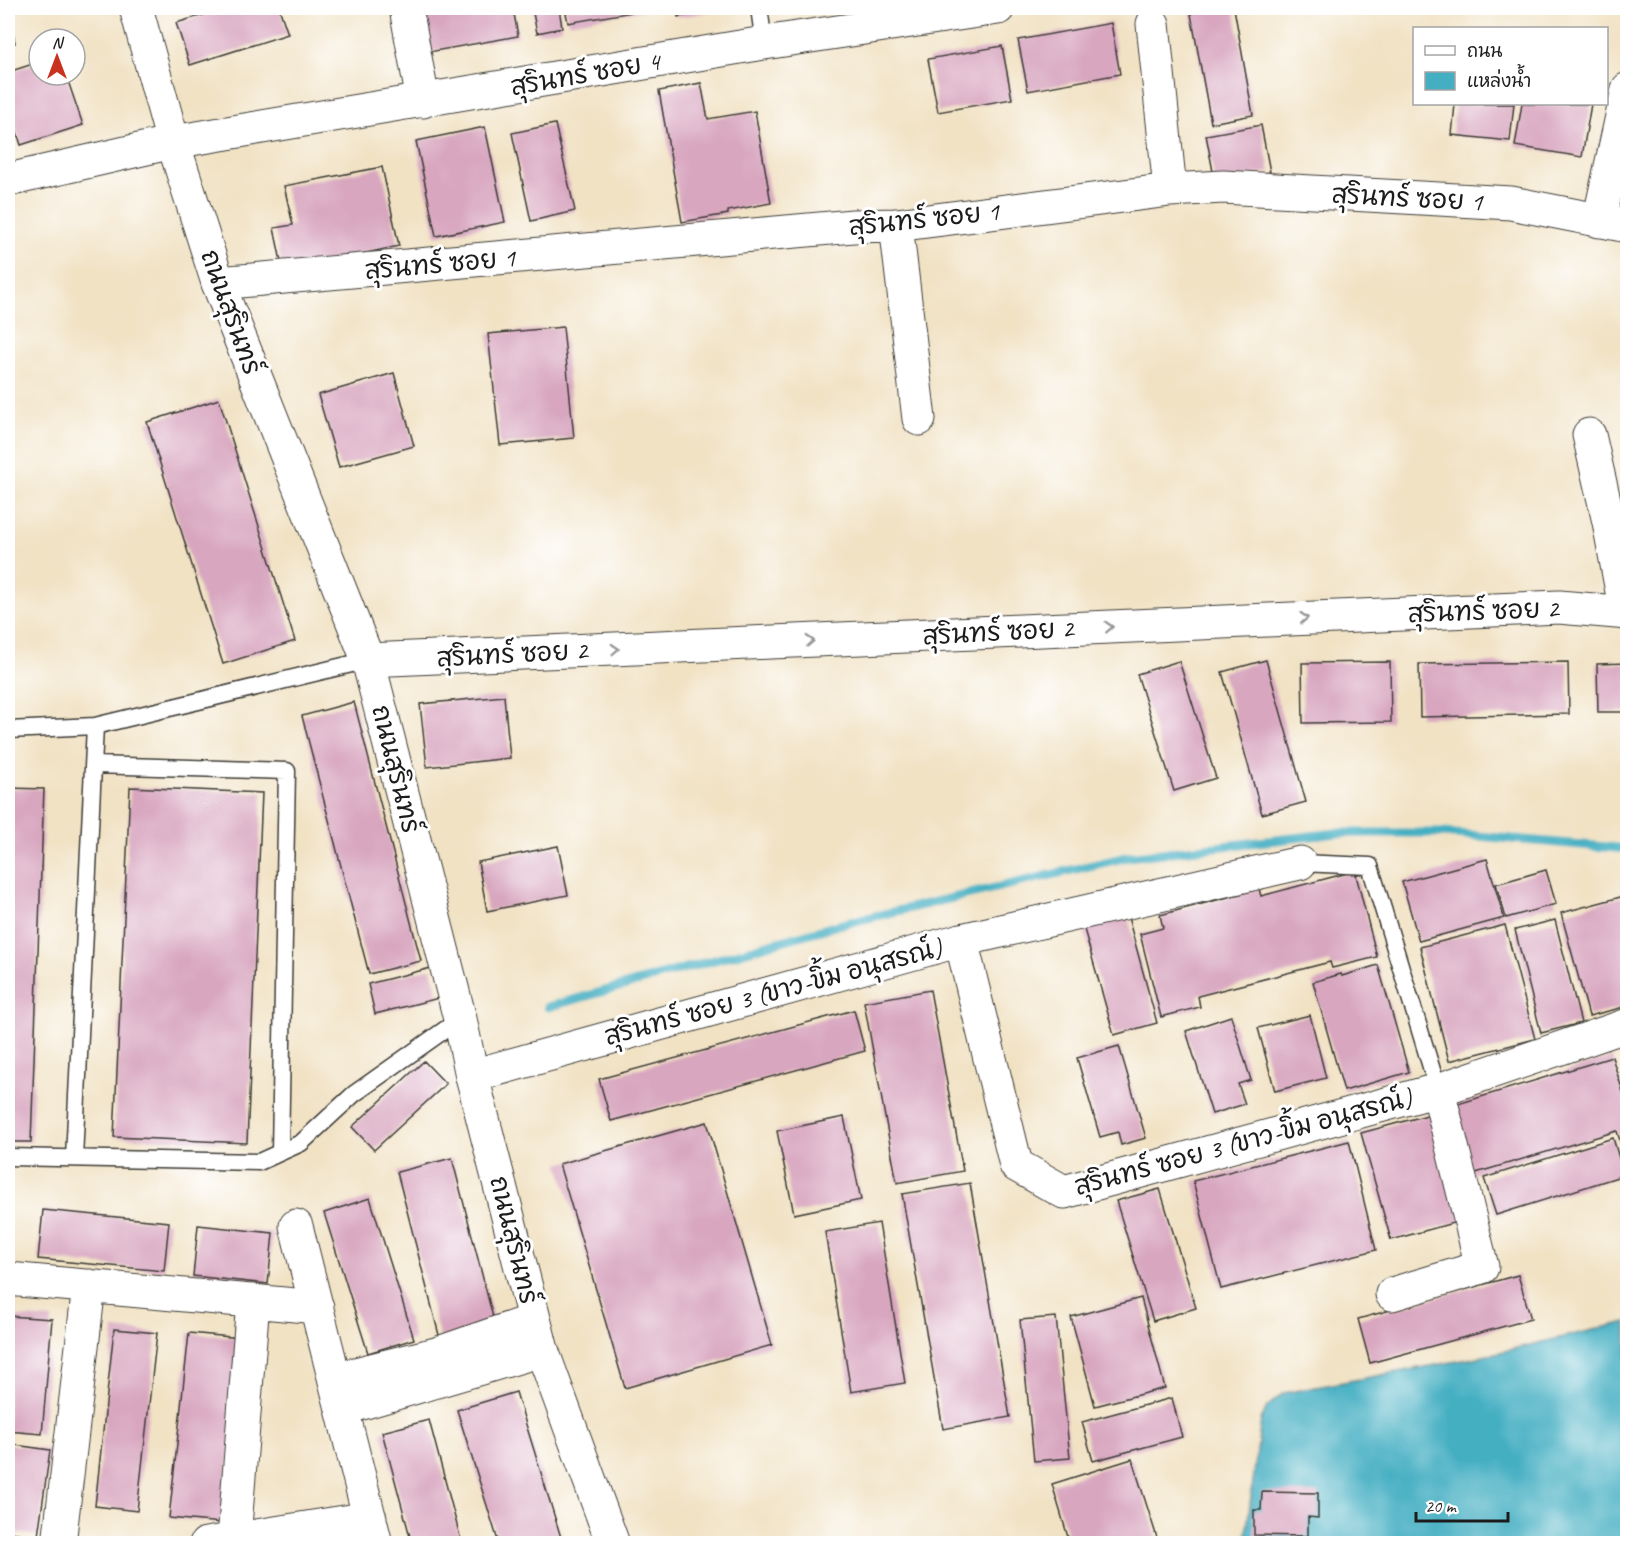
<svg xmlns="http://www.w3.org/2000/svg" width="1635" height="1551" font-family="Caveat,'Playpen Sans Thai',sans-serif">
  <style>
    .water { fill: #44afc2; stroke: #30666f; stroke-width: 1.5 }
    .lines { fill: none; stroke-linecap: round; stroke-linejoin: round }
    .stream { stroke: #44afc2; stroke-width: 9 }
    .building { fill: #d8a6bf }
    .service-casing { stroke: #3c3a35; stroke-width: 19 }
    .minor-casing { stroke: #3c3a35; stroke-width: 35 }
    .tertiary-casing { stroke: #3c3a35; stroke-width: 35 }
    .service { stroke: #fff; stroke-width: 16 }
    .minor { stroke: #fff; stroke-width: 33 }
    .tertiary { stroke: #fff; stroke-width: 33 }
    .oneway { stroke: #999 }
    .labels { text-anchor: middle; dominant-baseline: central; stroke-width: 6; stroke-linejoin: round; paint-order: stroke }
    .street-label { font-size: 26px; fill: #1c1c1c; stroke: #fff }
  </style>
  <rect width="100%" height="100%" fill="#fff"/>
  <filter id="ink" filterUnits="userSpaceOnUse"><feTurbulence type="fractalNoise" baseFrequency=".0167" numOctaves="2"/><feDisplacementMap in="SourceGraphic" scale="12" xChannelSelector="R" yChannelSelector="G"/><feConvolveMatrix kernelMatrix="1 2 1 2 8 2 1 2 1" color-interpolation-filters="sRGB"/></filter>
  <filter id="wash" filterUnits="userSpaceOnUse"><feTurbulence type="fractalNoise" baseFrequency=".008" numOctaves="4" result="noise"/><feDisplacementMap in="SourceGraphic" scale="24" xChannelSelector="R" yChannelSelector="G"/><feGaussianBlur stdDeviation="1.35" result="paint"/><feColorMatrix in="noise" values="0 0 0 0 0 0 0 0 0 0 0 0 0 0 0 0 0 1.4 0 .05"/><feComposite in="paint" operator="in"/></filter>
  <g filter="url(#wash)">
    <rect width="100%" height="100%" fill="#f1e2c4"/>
    <!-- water -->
    <path class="water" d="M1627,1322V1543L1239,1544L1246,1535L1261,1420L1267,1407L1284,1393L1479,1357Z"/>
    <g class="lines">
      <!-- stream -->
      <path class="stream" d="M548,1007L842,924L1127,857L1337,833H1443L1628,849"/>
    </g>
    <g id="blocks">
      <!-- building -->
      <path class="building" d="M8,8L15,43L8,44Z
        M227,8H279L288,34L190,65L176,23Z
        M421,8H513L518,36L429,52Z
        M532,8H559L562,28L537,33Z
        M565,8H643L644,10L568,23Z
        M676,8H726V9L678,17Z
        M1199,8H1234L1253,115L1211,123L1190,9Z
        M1111,23L1120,74L1028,91L1018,40Z
        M1002,46L1012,99L938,112L928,59Z
        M39,62V75H66L83,125L21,145L8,104V72Z
        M701,83L708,119L755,111L771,203L728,211V214L682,222L659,91Z
        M1455,104H1514L1510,141L1452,135Z
        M1522,104H1591L1582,157L1515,146Z
        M555,124L575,211L531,221L512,133Z
        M1261,125L1270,172L1215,182L1206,135Z
        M485,127L505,222L436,236L416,141Z
        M382,167L399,246L283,271L274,228L293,225L284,186Z
        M563,327L574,438L500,445L488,334Z
        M394,373L414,446L339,467L318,395Z
        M219,399L295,641L223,664L147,422Z
        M1266,660L1306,802L1262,814L1222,672Z
        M1179,661L1216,778L1174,791L1137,674Z
        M1390,662L1391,722L1303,723L1302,663Z
        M1568,662L1569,714L1420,717L1419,664Z
        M1628,663V712H1598L1597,664Z
        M504,696L510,758L427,767L420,704Z
        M354,702L421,961L369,974L302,716Z
        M130,787L262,793L247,1143L114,1137Z
        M8,788L44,789L31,1142H8Z
        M558,846L568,895L487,911L478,862Z
        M1487,859L1504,918L1419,941L1402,882Z
        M1546,870L1556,904L1506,918L1496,884Z
        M1355,871L1377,957L1332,968L1330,962L1198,996L1200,1007L1161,1017L1140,934L1163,928L1160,915L1259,889L1261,896Z
        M1628,895V1006L1589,1016L1561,913Z
        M1126,910L1157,1023L1114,1035L1082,922Z
        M1555,920L1581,1023L1541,1033L1515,930Z
        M1505,925L1535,1039L1449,1061L1420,947Z
        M1378,965L1409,1072L1344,1091L1313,982L1341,974L1342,976Z
        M431,968L439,998L375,1014L368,984Z
        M930,990L963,1171L897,1183L864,1002Z
        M854,1010L865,1051L611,1121L599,1079Z
        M1310,1015L1326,1078L1275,1091L1258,1028Z
        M1231,1016L1251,1080L1238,1084L1245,1104L1212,1114L1186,1031Z
        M1119,1046L1146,1138L1121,1145L1118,1132L1100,1137L1077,1058Z
        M1612,1057L1628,1108V1153L1624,1154L1617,1131L1469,1175L1448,1107Z
        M424,1061L446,1084L374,1150L352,1127Z
        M1435,1113L1464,1220L1391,1240L1361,1133Z
        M844,1117L861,1200L794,1214L777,1131Z
        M707,1122L772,1345L625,1388L559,1164Z
        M1613,1138L1624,1175L1496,1215L1484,1178Z
        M1349,1141L1376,1250L1221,1289L1193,1181Z
        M452,1158L495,1325L440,1339L397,1172Z
        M970,1183L1010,1417L943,1429L902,1194Z
        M1160,1189L1196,1308L1153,1321L1116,1201Z
        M370,1198L414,1339L368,1353L324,1213Z
        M43,1210L169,1222L164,1271L38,1259Z
        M879,1223L905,1383L851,1392L825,1232Z
        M198,1225L273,1233L268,1284L193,1276Z
        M1518,1275L1531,1319L1370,1363L1358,1319Z
        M1141,1298L1165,1388L1095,1406L1071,1317Z
        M8,1316L52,1319L42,1434L8,1431Z
        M1056,1317L1070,1458L1034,1461L1020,1320Z
        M114,1329L157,1333L137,1511L95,1506Z
        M189,1333L241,1338L222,1523L169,1518Z
        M516,1392L563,1544H499L457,1410Z
        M1172,1398L1182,1437L1093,1461L1082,1422Z
        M429,1420L462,1544H412L382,1432Z
        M8,1444L50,1450L38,1536L8,1532Z
        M1132,1459L1159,1544H1070L1052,1484Z
        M1262,1492L1318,1493V1518L1308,1517V1536L1254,1535V1510H1261Z"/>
    </g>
  </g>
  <g filter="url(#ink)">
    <use href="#blocks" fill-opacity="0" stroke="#3c3a35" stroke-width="1.5"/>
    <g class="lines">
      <!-- service casing -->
      <g class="service-casing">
        <path id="service" d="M759,8L764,43
          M8,730L95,726L368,660
          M94,765L287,771L280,1152
          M1300,863L1370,866L1438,1090
          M8,1157L259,1162L301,1143L354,1094L460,1019
          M74,1158L95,726"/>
      </g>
      <!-- minor casing -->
      <g class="minor-casing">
        <path id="minor" d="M406,8L423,101
          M1153,24L1170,190
          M8,180L173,142L764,43L998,8
          M1599,221L1628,89
          M896,225L919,419
          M218,283L853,226L896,225L1170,190L1223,187L1511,203L1628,226
          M1589,435L1609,522L1626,613
          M368,660L1559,607L1628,613
          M961,940L1300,863
          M472,1076L961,940L1016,1165L1064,1192L1438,1090L1628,1025
          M296,1226L376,1544
          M8,1279L317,1307
          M1392,1294L1482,1267L1438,1090
          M335,1379L436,1354L534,1320
          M342,1409L542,1350
          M234,1539L253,1301
          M59,1544L89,1286
          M206,1544L370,1518"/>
      </g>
      <!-- tertiary casing -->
      <g class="tertiary-casing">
        <path id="tertiary" d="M136,8L173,142L218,283L368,660L460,1019L472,1076L542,1350L613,1544"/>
      </g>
      <!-- service -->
      <use href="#service" class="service"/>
      <!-- minor -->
      <use href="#minor" class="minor"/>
      <!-- tertiary -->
      <use href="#tertiary" class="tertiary"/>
    </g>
    <!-- one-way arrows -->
    <defs><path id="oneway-chevron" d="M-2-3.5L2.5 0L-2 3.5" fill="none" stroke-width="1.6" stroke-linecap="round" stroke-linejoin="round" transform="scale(1.5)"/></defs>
    <g class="oneway">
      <use href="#oneway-chevron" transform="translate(1304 618) rotate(-3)"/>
      <use href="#oneway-chevron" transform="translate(1109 627) rotate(-3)"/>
      <use href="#oneway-chevron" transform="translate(810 641) rotate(-3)"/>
      <use href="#oneway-chevron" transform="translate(615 649) rotate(-3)"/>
    </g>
  </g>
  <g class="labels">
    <!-- street labels -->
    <g class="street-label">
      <text transform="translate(585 74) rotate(-10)">สุรินทร์ ซอย 4</text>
      <text transform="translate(1407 198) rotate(3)">สุรินทร์ ซอย 1</text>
      <text transform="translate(924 219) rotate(-6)">สุรินทร์ ซอย 1</text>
      <text transform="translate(440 264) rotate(-5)">สุรินทร์ ซอย 1</text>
      <text transform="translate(231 312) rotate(70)">ถนนสุรินทร์</text>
      <text transform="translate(1483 611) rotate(-2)">สุรินทร์ ซอย 2</text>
      <text transform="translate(998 632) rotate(-3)">สุรินทร์ ซอย 2</text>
      <text transform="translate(512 654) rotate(-3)">สุรินทร์ ซอย 2</text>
      <text transform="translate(396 769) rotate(76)">ถนนสุรินทร์</text>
      <text transform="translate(773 992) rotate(-15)">สุรินทร์ ซอย 3 (ขาว-ขิ้ม อนุสรณ์)</text>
      <text transform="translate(1243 1142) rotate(-15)">สุรินทร์ ซอย 3 (ขาว-ขิ้ม อนุสรณ์)</text>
      <text transform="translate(514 1240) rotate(76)">ถนนสุรินทร์</text>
    </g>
  </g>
  <!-- margin -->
  <rect width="1635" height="1551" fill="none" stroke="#fff" stroke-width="30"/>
  <!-- legend -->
  <rect x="1413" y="27" width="195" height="78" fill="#ffffff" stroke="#a4a4a4" stroke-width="1.5"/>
  <rect x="1425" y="46" width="30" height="9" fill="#ffffff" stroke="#a4a4a4" stroke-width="1.5"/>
  <text x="1467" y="57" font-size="18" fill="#1c1c1c">ถนน</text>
  <rect x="1425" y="72" width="30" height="18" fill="#44afc2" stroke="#a4a4a4" stroke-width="1.5"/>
  <text x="1467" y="87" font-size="18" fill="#1c1c1c">แหล่งน้ำ</text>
  <!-- north arrow -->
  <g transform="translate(57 57)"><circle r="28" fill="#ffffff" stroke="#a4a4a4" stroke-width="1.5"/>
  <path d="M0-4.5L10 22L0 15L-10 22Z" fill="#c8321e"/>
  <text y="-9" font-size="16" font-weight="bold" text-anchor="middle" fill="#1c1c1c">N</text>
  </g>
  <!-- scale -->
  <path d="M1416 1512v9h92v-9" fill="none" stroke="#1c1c1c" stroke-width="3"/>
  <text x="1425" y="1512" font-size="18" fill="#1c1c1c" stroke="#ffffff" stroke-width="4.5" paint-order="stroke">20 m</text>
</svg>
